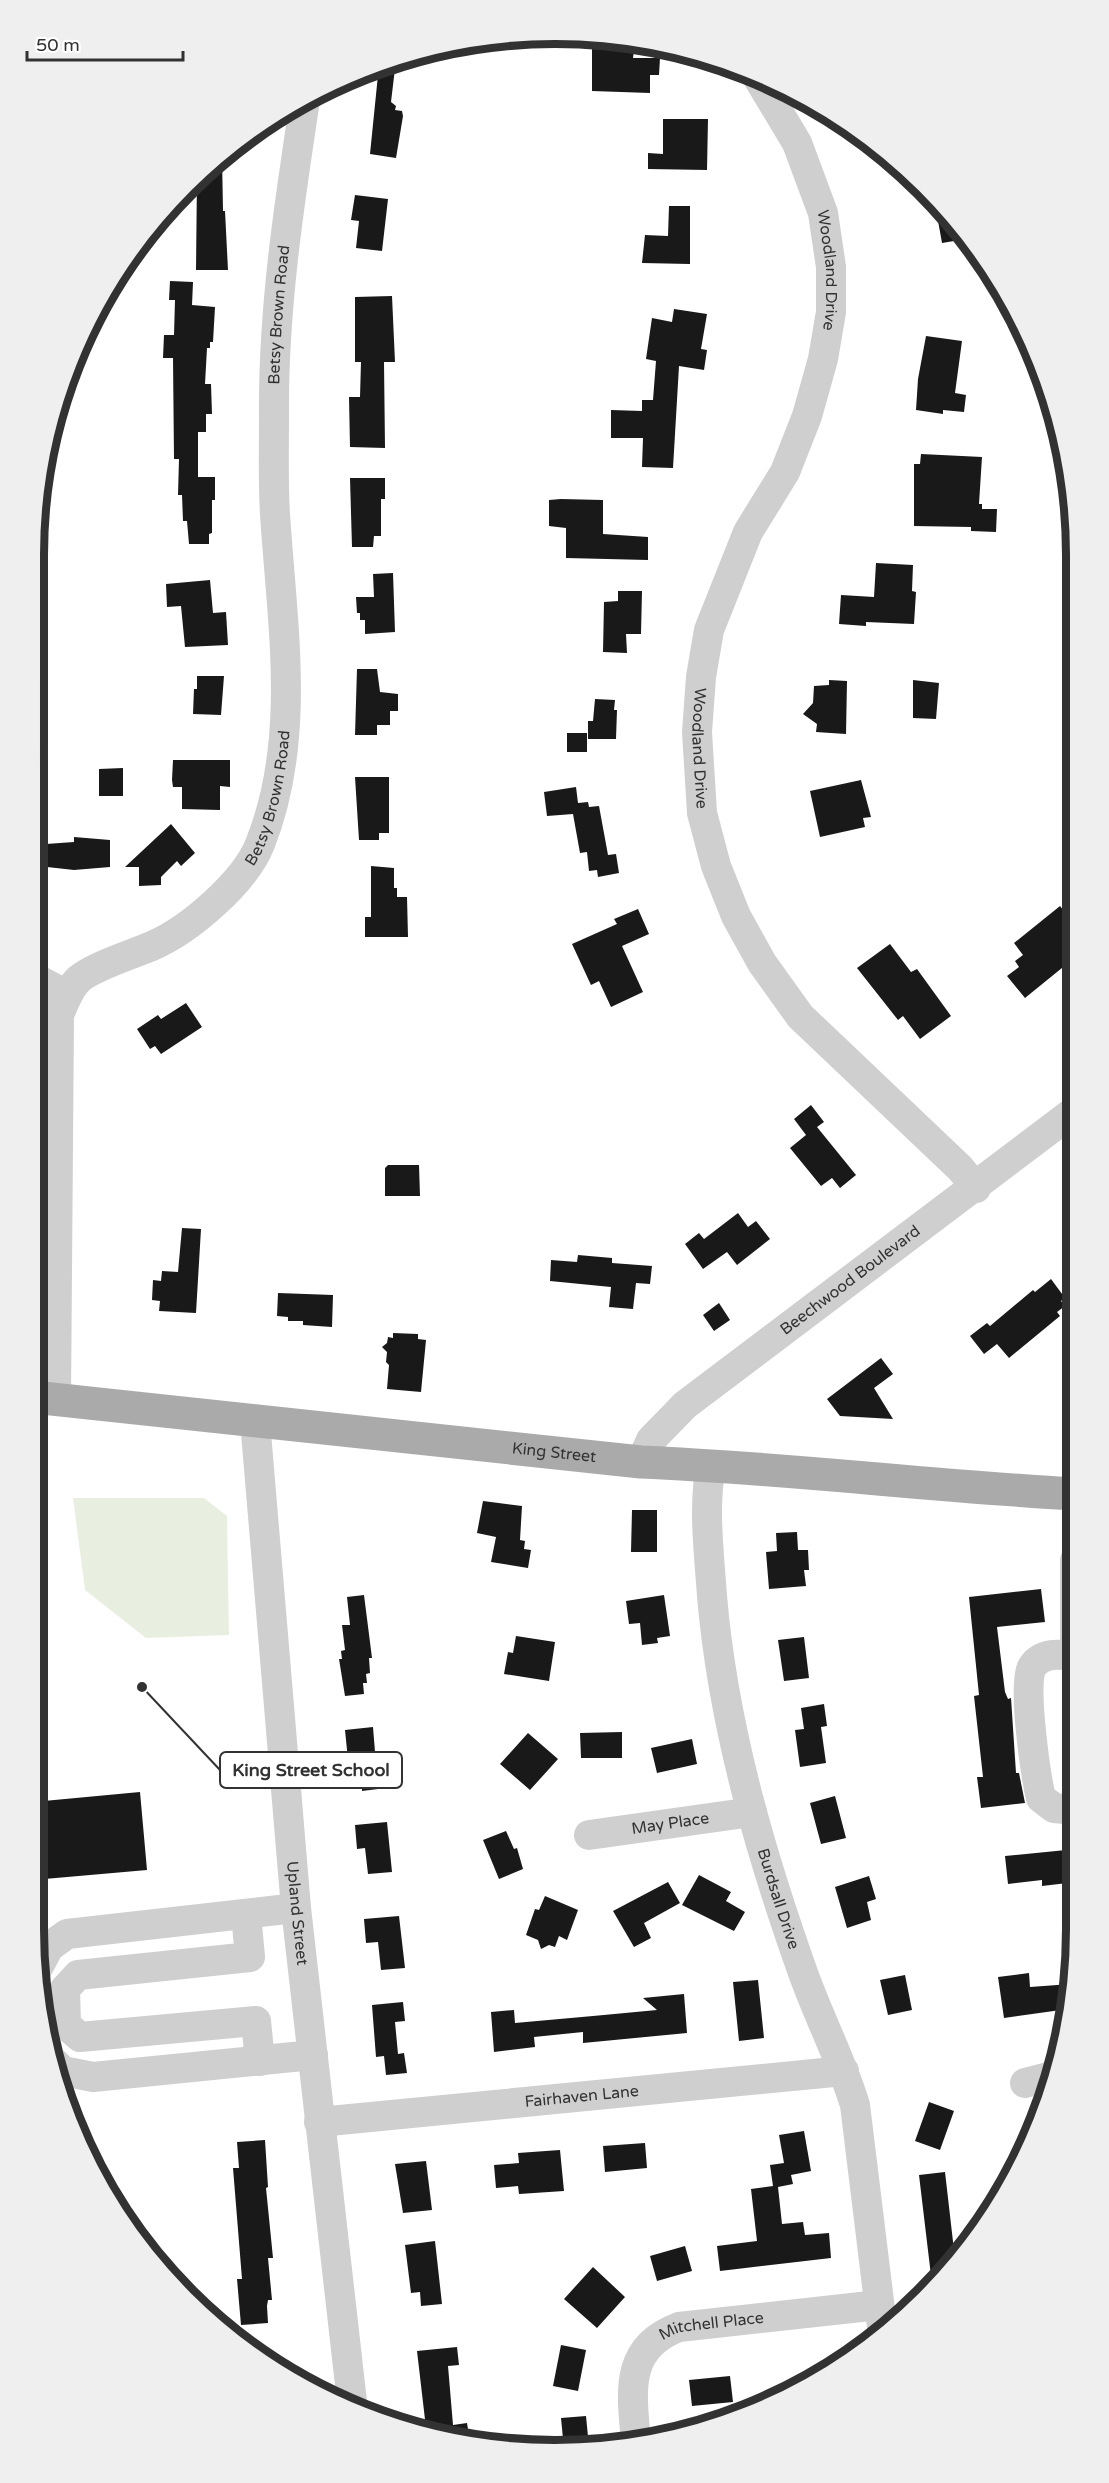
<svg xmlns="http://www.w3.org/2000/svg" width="1109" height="2483" font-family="'Varela Round',sans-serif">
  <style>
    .green { fill: #e9efe0 }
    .building { fill: #191919 }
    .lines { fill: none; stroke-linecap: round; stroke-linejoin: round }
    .minor { stroke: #cfcfcf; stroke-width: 30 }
    .major { stroke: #aaa; stroke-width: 33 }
    .labels { text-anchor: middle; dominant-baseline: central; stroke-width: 6; stroke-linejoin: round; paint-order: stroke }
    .street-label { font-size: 16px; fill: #323232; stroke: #fff }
    .rim { fill: none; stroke: #323232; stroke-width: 8 }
    .leader { fill: none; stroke: #323232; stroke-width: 2 }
    .callout-dot { fill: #323232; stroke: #fff; stroke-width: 2 }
    .callout { fill: #fff; stroke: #323232; stroke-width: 2 }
    .callout-label { font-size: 18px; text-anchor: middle; font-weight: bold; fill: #323232 }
  </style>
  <rect width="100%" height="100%" fill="#fff"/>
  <!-- green -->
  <path class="green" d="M73,1498H204L227,1516L229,1635L146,1638L85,1590Z"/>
  <!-- building -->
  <path class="building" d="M592,49L634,50L633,58H660L659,75H650V93L592,91Z
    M396,60L391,102L396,106L395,110L402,111L403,116L396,158L370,154L379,65Z
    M663,119H708L707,170L648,169V153L663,154Z
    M222,156L223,211H225L228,270H196L197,177Z
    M355,195L388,199L382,251L356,248L359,221L351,220Z
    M935,204L958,227L960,240L942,243Z
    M669,206H690V264L642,263L645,235L668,236Z
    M170,281L193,282L192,305L215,307L213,342H210V348H207L205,384H211L212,414H206V432H198V477H215V500H212V533L209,534V544H189L187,521H183L182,495H178L179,459H174L173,358H163L164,335H174L175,300H169Z
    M392,296L395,362H384L385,448L350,447L349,397H360L361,362H355V297Z
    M674,309L707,314L701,349L707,350L704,370L679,366L673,468L642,467L643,438H611V410L642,411V400H653L656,361L646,359L652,318L672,322Z
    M926,336L962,341L955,393L966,395L964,412L943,410V414L916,410L918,379Z
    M921,454L982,457L979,504H982V509H997L996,532L971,531V527L914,526V464H920Z
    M350,478H385V499H381V536H374L373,547H352Z
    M561,499L603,500V534L648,537V560L566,558V528L549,526V500Z
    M876,563L913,565L912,591L916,592L914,624L866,622V626L839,624L841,595L874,597Z
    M393,573L395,632L365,634V620H360V613H357L356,597H374L373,574Z
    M210,580L213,613L226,612L228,645L185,647L181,606L167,607L166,584Z
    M618,591H642L641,634H626L627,653L603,652L604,602L618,601Z
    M357,669H377L380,692L398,694V711H390V725H377V735H355Z
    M197,676H224L221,715L193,714L194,689H197Z
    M829,680L847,681L846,734L816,732L817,724L803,714L813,703L814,686L829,685Z
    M913,680L939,683L936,719L913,718Z
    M595,699L615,700L614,710H617L616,739H588V721H593Z
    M567,733H587V752H567Z
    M173,760H230V787L220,786V810L182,809V787H173L172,780Z
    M123,768V796H99V769Z
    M355,777H389V833H379V840H359Z
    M861,780L871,817L863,818L865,827L820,837L810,791Z
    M576,787L578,803L588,802L589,807L599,806L608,855L616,854L619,873L598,877L597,870L589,871L587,852L580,853L573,814L547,816L544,792Z
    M171,824L195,853L181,866L177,861L161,877V885L139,886V867H125Z
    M74,837L110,840V867L74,870L47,867L46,844L74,842Z
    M371,866L394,868V888H397V897H407L408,937H365V917H371Z
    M1060,906L1073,922V959L1025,998L1007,976L1019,967L1015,961L1023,955L1014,943Z
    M638,909L649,934L622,946L643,992L611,1007L599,981L591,985L572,944L617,924L614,919Z
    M890,944L911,972L917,969L951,1016L920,1039L903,1016L898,1020L857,968Z
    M186,1003L202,1027L161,1054L155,1046L150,1049L137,1029L158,1015L161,1019Z
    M811,1105L824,1122L817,1127L856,1175L840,1188L832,1178L821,1186L790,1148L806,1135L794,1119Z
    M388,1165H419L420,1196H385V1168Z
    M738,1213L748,1227L756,1221L770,1239L737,1265L727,1252L703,1269L685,1244L699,1233L704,1239Z
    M182,1228L201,1229L196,1313L159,1311L160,1301L152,1300L153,1280L161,1281L162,1271L178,1272Z
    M578,1255L612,1258V1263L652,1266L650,1284L636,1283L633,1309L609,1307L611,1287L550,1281L551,1260L577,1262Z
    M1051,1279L1065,1298L1061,1301L1065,1306L1057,1312L1060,1316L1009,1358L997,1344L984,1354L970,1336L987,1323L990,1326L1033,1290L1035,1292Z
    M278,1293L333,1295L332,1327L303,1325V1321H288V1317L277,1316Z
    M719,1303L730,1320L714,1331L703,1315Z
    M393,1333L418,1334V1339L426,1340L421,1392L387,1389L389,1365L386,1362L387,1352L382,1347L387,1343L388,1337L393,1338Z
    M881,1358L893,1374L874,1388L893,1419L840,1416L827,1399Z
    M483,1501L522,1506L520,1540L525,1541L524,1549L531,1550L528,1568L491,1562L496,1537L477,1533Z
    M632,1510H657V1552H631Z
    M797,1532L798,1550H808L809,1570H804L806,1586L769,1589L766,1552L777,1551L776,1533Z
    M1041,1589L1045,1622L997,1627L1005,1692L1008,1699L1011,1698L1016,1773H1019L1025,1803L981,1808L977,1777H983L974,1696L979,1695L969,1597Z
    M364,1595L372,1658H369L370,1673L366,1674L367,1683H363L364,1694L345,1696L339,1659H342L341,1651L345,1650L342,1625H350L347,1597Z
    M664,1595L670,1636L657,1638L658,1643L642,1645L640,1623L629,1624L626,1601Z
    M516,1636L555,1642L549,1681L504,1674L508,1652L513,1653Z
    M804,1637L809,1678L784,1681L778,1640Z
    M824,1704L827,1726L821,1727L826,1763L800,1767L795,1730L804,1729L801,1708Z
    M373,1727L378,1789L362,1791L361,1769L349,1770L345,1730Z
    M622,1732V1758H581L580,1733Z
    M528,1733L558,1759L530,1790L500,1764Z
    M692,1739L697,1764L657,1773L651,1748Z
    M140,1792L147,1870L33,1880V1802Z
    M835,1796L846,1838L821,1844L810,1803Z
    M387,1822L392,1872L368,1874L365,1848L357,1849L355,1825Z
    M506,1831L514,1849L517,1848L523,1869L499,1879L483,1840Z
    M1076,1849V1882L1042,1886V1880L1008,1884L1005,1856Z
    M699,1875L731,1892L726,1901L745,1912L734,1931L682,1905Z
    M869,1876L876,1899L867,1902L871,1920L847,1928L835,1887Z
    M668,1882L680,1903L644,1923L651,1938L634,1947L613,1911Z
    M545,1896L578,1910L567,1940L559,1936L555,1947L549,1945L541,1949L538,1940L526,1935L535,1909L539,1910Z
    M399,1916L405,1968L381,1970L378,1942L366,1943L364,1919Z
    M1029,1973L1030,1987L1071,1984L1068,2009L1004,2018L998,1977Z
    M905,1975L912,2010L888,2015L880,1980Z
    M758,1980L764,2038L739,2041L733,1982Z
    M684,1994L687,2033L583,2043V2032L534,2037L535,2047L494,2052L491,2012L514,2010L515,2023L593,2016L657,2010L643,1998Z
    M403,2002L405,2021L395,2022L398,2054L404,2053L407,2073L386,2075L384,2056L376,2057L372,2005Z
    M929,2102L954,2111L940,2150L915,2141Z
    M804,2131L811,2171L791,2175L793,2184L778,2187L782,2224L803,2222L805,2235L829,2233L831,2258L720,2271L717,2246L757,2241L751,2189L773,2186L770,2165L784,2163L779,2135Z
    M265,2140L268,2187L266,2188L273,2258H268L272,2300H268L267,2306L268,2323L241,2325L237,2279H242L233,2168H239L237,2142Z
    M645,2143L647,2168L605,2172L603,2146Z
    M560,2150L564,2191L519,2194L518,2186L496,2188L494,2165L519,2163L518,2153Z
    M426,2161L432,2210L403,2213L395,2164Z
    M945,2172L955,2259L946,2273L932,2284L919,2175Z
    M435,2241L442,2304L421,2306L420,2292L411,2293L405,2245Z
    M685,2246L692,2271L657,2281L650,2256Z
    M593,2267L625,2297L597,2328L564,2299Z
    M561,2345L586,2350L578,2391L553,2386Z
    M457,2347L459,2365L448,2366L453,2425L467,2423L470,2442L453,2440L422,2429L426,2428L417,2351Z
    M730,2376L733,2402L692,2406L689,2380Z
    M586,2416L589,2447L564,2449L561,2418Z"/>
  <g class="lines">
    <!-- minor -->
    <g class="minor">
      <path id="s1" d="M755,73L797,143L823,213L831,267V312L823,359L807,416L785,472L748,532L709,630L701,677L697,732L702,813L716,866L736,916L762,963L800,1016L960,1168L976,1188"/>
      <path d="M33,977L67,995"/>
      <path id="s2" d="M56,1399L59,1015C64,1003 69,988 79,979C94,966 134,954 154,945C190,929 245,882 260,844C302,739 282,624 275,514C273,482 274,449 274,416C273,309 289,205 305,100"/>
      <path id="s3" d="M255,1421L296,1908L352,2402"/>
      <path id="s4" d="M641,1462L651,1440L685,1405L1073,1112"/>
      <path id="s5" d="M711,1465C703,1508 709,1552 712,1596C723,1724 759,1849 802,1970C818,2016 841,2059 855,2105L882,2326"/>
      <path d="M1075,1560V1660"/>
      <path d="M1075,1656C1059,1654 1042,1652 1032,1667C1022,1682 1036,1777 1041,1798L1054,1808L1076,1810"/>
      <path id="s6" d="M589,1835L752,1812"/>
      <path d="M246,1914L250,1957L78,1975L65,1989L66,2025L80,2037L256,2021L260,2061"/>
      <path d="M39,1966L49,1947L67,1934L296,1908"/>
      <path d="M55,2063L63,2071L93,2077L313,2055"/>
      <path d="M1025,2083L1052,2076"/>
      <path id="s7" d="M319,2122L844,2071"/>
      <path id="s8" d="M636,2442C632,2393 623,2348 679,2327L879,2305"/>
    </g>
    <!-- major -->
    <path class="major" id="s9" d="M33,1397L641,1462C786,1468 930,1486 1075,1494"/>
  </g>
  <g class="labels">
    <!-- street labels -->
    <g class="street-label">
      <text stroke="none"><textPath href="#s1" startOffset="214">Woodland Drive</textPath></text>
      <text stroke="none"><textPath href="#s2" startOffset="1190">Betsy Brown Road</textPath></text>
      <text stroke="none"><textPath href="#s1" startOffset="718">Woodland Drive</textPath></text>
      <text stroke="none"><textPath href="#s2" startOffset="704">Betsy Brown Road</textPath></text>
      <text stroke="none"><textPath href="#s4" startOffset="280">Beechwood Boulevard</textPath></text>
      <text stroke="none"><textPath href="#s9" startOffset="524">King Street</textPath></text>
      <text stroke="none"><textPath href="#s6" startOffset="82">May Place</textPath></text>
      <text stroke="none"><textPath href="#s5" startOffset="442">Burdsall Drive</textPath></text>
      <text stroke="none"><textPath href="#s3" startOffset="494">Upland Street</textPath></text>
      <text stroke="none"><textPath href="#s7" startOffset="264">Fairhaven Lane</textPath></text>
      <text stroke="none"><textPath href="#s8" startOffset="168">Mitchell Place</textPath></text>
    </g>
  </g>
  <!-- crop -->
  <path d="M0 0H1109V2483H0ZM555 44H555A511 511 0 0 1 1066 555V1929A511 511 0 0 1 555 2440H555A511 511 0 0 1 44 1929V555A511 511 0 0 1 555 44Z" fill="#efefef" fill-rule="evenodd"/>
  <path class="rim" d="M555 44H555A511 511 0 0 1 1066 555V1929A511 511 0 0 1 555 2440H555A511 511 0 0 1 44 1929V555A511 511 0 0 1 555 44Z"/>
  <!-- callouts -->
  <path class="leader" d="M142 1687L220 1770"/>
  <circle class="callout-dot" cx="142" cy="1687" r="6"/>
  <rect class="callout" x="220" y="1752" width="182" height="36" rx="6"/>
  <g class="callout-label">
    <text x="311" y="1776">King Street School</text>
  </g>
  <!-- scale -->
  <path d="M27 51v9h156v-9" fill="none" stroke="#323232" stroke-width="3"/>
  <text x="36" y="51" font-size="18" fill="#323232" stroke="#ffffff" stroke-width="4.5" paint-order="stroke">50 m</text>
</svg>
